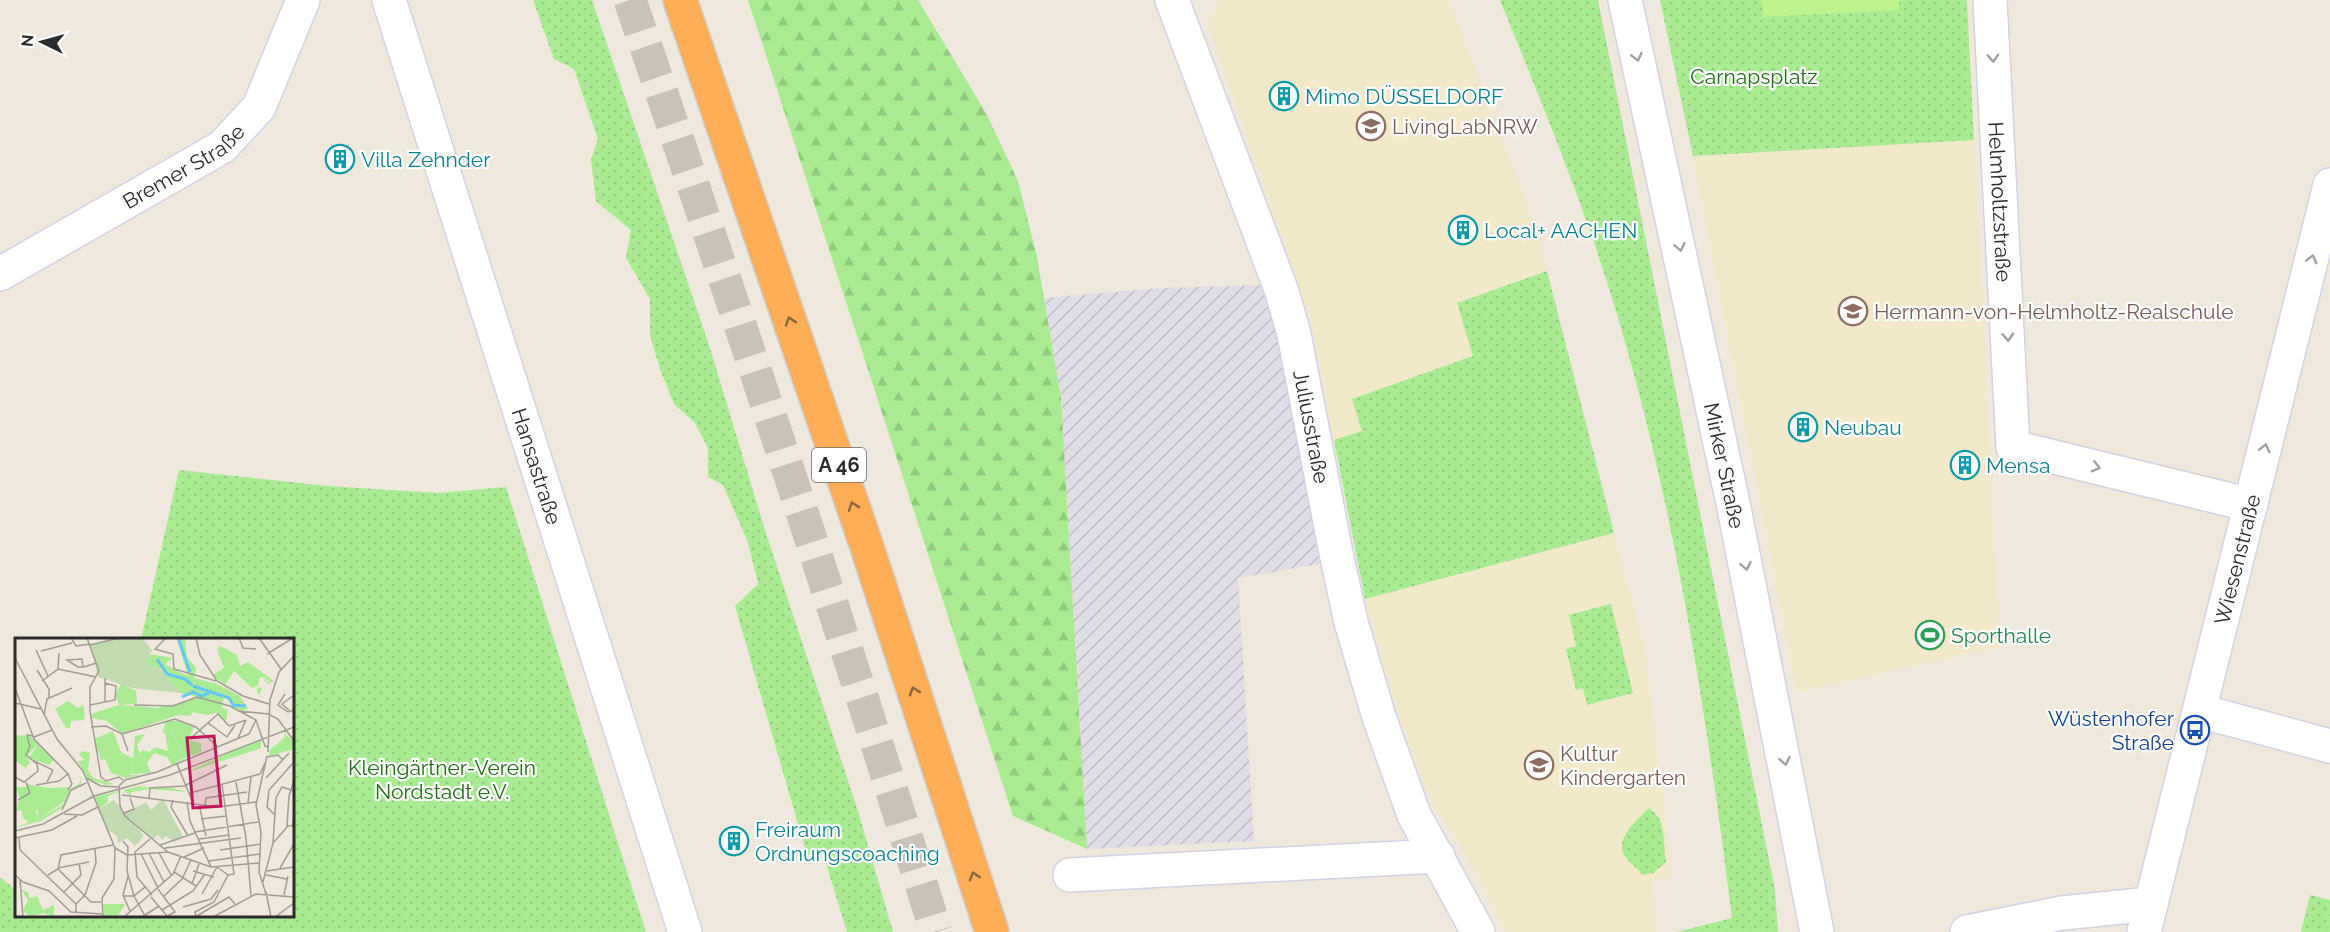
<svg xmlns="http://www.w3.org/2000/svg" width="2330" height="932" font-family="Raleway,sans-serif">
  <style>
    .industrial { fill: url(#industrial-furrows) }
    .education { fill: #f2e8ca }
    .green { fill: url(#green-dots) }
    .forest { fill: url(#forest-firs) }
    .pitch { fill: #bff38d }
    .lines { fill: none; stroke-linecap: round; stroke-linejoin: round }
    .highway-tunnel { stroke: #c8c2b9; stroke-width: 33; stroke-dasharray: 33 16; stroke-linecap: butt }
    .minor-casing { stroke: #d1d3e6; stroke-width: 36 }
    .highway-casing { stroke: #ccc; stroke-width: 36 }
    .minor { stroke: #fff; stroke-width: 33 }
    .highway { stroke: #ffae56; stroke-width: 33 }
    .oneway { stroke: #a0a0a0 }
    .oneway2 { stroke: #8a663e }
    .labels { text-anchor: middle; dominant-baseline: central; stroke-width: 4.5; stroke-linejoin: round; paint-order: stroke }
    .shield { fill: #fff; stroke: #6b6b6b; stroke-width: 1.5 }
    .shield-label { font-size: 20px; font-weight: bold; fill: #2b2b2b }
    .park-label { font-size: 21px; fill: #1e7112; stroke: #fff }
    .culture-label { font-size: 21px; fill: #0d838f; stroke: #fff; text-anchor: start }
    .education-label { font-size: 21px; fill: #785e54; stroke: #fff; text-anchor: start }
    .street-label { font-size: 21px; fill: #2b2b2b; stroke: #fff }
    .leisure-label { font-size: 21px; fill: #27864d; stroke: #fff; text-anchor: start }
    .transit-label { font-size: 21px; fill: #164399; stroke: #fff; text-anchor: end }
    .inset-river { fill: none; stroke: #64c6fb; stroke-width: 3 }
    .inset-road { fill: none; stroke: #a19c95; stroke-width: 1.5 }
    .view { fill: #c2185b; fill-opacity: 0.15; stroke: #c2185b; stroke-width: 3 }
    .inset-edge { fill: none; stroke: #2b2b2b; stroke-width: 3 }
  </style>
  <defs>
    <pattern id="industrial-furrows" width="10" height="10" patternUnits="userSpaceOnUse" patternTransform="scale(1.5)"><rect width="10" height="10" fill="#e0dde6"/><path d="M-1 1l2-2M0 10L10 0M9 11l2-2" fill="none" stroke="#c0bec5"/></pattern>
    <pattern id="green-dots" width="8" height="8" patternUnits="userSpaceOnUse" patternTransform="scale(1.5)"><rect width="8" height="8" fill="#a9eb93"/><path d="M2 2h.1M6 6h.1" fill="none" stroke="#92ca7f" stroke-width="1.8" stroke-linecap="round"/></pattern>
    <pattern id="forest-firs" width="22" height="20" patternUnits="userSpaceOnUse" patternTransform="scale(1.5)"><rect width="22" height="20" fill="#a9eb93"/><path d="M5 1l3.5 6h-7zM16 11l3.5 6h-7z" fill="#92ca7f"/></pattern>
  </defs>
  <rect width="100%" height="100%" fill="#efe8dc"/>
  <!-- industrial -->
  <path class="industrial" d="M1266,285L1274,310L1324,563L1238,578L1254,841L1087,849L1061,398L1044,298L1162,288Z"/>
  <!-- education -->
  <path class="education" d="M1220,0H1449L1537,229L1547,271L1457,303L1473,356L1353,399L1362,431L1334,440L1313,325L1208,23Z
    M1974,140L2000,647L1797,692L1693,156Z
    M1614,533L1644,645L1665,807L1671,878L1652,880L1657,932H1506L1461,844L1435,808L1402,723L1365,599Z"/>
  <!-- green -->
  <path class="green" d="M533,0H592L710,348L764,527L858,811L893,932H847L822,850L807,855L735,606L758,584L748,542L723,485L708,477V448L695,423L674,404L660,369L650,335V299L626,258L631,230L596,201L591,160L598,139L574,69L554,59Z
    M1500,0H1598L1775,890L1778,932H1677L1732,918C1704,694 1669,468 1598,254C1569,168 1534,84 1500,0Z
    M1660,0H1967L1974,140L1693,156Z
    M1547,271L1614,533L1365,599L1334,440L1362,431L1352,399L1473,356L1457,303Z
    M179,470L327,486L438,493L506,487L646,932H0V877L16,890V916H292V640L141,639Z
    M1611,604L1633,693L1587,705L1583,688L1576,690L1566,649L1576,646L1569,615Z
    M1649,808C1668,821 1662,841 1666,862L1653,873L1643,875C1637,868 1626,860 1623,853C1617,836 1639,818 1649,808Z
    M2310,895L2330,900V932H2301Z"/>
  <!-- forest -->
  <path class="forest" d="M748,0H918L986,113L1018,181L1037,257L1061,398L1087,849L1013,816Z"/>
  <!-- pitch -->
  <path class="pitch" d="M1762,0H1899V10L1763,17Z"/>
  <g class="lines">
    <!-- highway-tunnel -->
    <path class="highway-tunnel" d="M630,0C736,309 839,619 936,932"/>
    <!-- minor casing -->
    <g class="minor-casing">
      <g id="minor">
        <path id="s1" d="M389,0L685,932"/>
        <path id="s2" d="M1172,0L1282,292L1294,334L1336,553L1351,622L1379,717L1414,815L1478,932"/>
        <path id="s3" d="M1625,0L1734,508L1817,932"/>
        <path id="s4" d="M1990,0L2013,447L2251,505"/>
        <path id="s5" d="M0,274L222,147L259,107L303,0"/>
        <path d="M2200,711L2330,746"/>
        <path d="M1070,875L1438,856"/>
        <path d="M1967,932L2062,913L2151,904"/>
        <path id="s6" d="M2144,932L2330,185"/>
      </g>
    </g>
    <!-- highway casing -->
    <g class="highway-casing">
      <path id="highway" d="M680,0L867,547L992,932"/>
    </g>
    <!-- minor -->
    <use href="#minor" class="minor"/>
    <!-- highway -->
    <use href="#highway" class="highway"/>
  </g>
  <!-- one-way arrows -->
  <defs><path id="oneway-chevron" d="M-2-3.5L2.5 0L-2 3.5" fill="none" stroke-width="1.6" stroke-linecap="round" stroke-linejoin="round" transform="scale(1.5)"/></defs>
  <g class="oneway">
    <use href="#oneway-chevron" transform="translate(1637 57) rotate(77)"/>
    <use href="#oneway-chevron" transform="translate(1993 58) rotate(87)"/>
    <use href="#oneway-chevron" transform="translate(1680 247) rotate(78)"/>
    <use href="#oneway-chevron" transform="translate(2312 259) rotate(-76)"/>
    <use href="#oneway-chevron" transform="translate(2008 337) rotate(87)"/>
    <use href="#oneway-chevron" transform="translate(2265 448) rotate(-76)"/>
    <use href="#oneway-chevron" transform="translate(2096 467) rotate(14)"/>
    <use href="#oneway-chevron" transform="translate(1746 566) rotate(79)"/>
    <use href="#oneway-chevron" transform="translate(1785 761) rotate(79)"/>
  </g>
  <g class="oneway2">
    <use href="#oneway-chevron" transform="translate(790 321) rotate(-109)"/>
    <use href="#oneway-chevron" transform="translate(853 506) rotate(-109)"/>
    <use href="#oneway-chevron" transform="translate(914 691) rotate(-108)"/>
    <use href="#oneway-chevron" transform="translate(974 876) rotate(-107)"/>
  </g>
  <!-- icons -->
  <defs>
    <g id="building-ring" transform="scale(1.5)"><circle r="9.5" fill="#fff" stroke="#0f9aa8" stroke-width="1.5"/><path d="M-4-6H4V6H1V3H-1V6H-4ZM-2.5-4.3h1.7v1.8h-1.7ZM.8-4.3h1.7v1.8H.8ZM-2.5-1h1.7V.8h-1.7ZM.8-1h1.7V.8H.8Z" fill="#0f9aa8"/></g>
    <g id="university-ring" transform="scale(1.5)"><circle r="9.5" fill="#fff" stroke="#8d6e63" stroke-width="1.5"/><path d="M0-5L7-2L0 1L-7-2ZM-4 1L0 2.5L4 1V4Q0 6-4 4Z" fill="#8d6e63"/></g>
    <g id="school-ring" transform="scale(1.5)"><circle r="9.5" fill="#fff" stroke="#8d6e63" stroke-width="1.5"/><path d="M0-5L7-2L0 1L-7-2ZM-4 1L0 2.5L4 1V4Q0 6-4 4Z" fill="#8d6e63"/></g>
    <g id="stadium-ring" transform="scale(1.5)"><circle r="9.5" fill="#fff" stroke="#2e9e5b" stroke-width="1.5"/><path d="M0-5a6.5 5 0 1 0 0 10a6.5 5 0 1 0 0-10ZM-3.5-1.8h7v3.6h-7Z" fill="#2e9e5b"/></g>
    <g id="bus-ring" transform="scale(1.5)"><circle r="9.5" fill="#fff" stroke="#1a4fb4" stroke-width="1.5"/><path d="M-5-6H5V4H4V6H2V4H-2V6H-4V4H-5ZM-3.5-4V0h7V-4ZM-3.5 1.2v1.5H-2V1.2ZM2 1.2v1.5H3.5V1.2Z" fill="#1a4fb4"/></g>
  </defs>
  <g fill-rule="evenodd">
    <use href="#building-ring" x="1284" y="96"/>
    <use href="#university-ring" x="1371" y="126"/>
    <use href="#building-ring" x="340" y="159"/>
    <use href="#building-ring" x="1463" y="230"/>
    <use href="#school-ring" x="1853" y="311"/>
    <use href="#building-ring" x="1803" y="427"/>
    <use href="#building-ring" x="1965" y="465"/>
    <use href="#stadium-ring" x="1930" y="635"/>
    <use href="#bus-ring" x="2195" y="730"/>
    <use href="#school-ring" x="1539" y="765"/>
    <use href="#building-ring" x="734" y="841"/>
  </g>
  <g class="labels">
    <!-- shield labels -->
    <rect class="shield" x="812" y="448" width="54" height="34" rx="4.5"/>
    <g class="shield-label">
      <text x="839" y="465">A 46</text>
    </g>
    <!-- park labels -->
    <g class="park-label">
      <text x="1754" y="76">Carnapsplatz</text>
      <text x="442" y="767">Kleingärtner-Verein<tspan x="442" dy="24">Nordstadt e.V.</tspan></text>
    </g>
    <!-- culture labels -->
    <g class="culture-label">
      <text x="1305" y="96">Mimo DÜSSELDORF</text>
      <text x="361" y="159">Villa Zehnder</text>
      <text x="1484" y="230">Local+ AACHEN</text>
      <text x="1824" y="427">Neubau</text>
      <text x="1986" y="465">Mensa</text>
      <text x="755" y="829">Freiraum<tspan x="755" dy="24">Ordnungscoaching</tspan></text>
    </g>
    <!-- education labels -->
    <g class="education-label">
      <text x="1392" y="126">LivingLabNRW</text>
      <text x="1874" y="311">Hermann-von-Helmholtz-Realschule</text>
      <text x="1560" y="753">Kultur<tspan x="1560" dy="24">Kindergarten</tspan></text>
    </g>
    <!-- street labels -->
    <g class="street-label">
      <text stroke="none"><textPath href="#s5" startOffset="213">Bremer Straße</textPath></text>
      <text stroke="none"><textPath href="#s4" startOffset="202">Helmholtzstraße</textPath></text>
      <text stroke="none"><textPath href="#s2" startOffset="450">Juliusstraße</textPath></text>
      <text stroke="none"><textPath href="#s3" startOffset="476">Mirker Straße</textPath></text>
      <text stroke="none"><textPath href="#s1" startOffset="489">Hansastraße</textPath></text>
      <text stroke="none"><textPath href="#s6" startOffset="384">Wiesenstraße</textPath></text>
    </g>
    <!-- leisure labels -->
    <g class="leisure-label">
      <text x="1951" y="635">Sporthalle</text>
    </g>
    <!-- transit labels -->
    <g class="transit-label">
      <text x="2174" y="718">Wüstenhofer<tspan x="2174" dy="24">Straße</tspan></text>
    </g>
  </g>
  <!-- overview -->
  <g transform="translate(15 638)">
    <rect width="279" height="279" fill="#efe8dc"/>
    <path d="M205,8L222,17L225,28L233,24L259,43L251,47L255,41L249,44L251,40L245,39L242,50H247L245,56L242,55V48L237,50L219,33L210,47L197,37L209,30L202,12ZM136,16L157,20L150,26L179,42L202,46L225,58L233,71L226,73L217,68L214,60L209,58L207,70L213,72L211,83L200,73L207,72L171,64L182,59L166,55L147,32L129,25ZM106,46L121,53L122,66L104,67L100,57ZM53,63L63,70L68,67L70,77L69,82L56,83L55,90H51L40,71ZM163,83L179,89L173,102L186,105V114L161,123L158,116L166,112L156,92ZM98,93L106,114L119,121L116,137H126L111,140L96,135L90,121L86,122L79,101ZM23,106L39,122L34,127L14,120ZM11,146L34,150L55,149L50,163L22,182L23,172L18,170L11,174L1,172L5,161L1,149H11Z" fill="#a9eb93"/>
    <path d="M162,0H169L170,2L172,19L181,30L179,40L202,46L190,48L157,31L173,38ZM171,64L202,68L207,73L193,77L177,74L176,78L163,77L107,96L92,83L77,80L76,76L104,67L142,70ZM151,83H163L156,92L166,112L158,117L162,123L172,120L157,127L152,119L139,115L132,125L136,135L117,136L120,98L130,96L122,107L125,116L127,112L135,114L140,109L153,113L150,94L147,95ZM269,94L279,105V111L254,118L255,112L270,99ZM0,97L15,98L23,106L11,119L15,124L11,130L0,123ZM246,101V110L177,133L178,131ZM67,113L75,115L73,132L78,140L99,146L91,147L73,141L63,123L69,122L64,116ZM66,138V146L56,153L50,168L26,183L0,190L14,184L8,180L7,174L21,169L22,182L49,166L54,152L65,145ZM133,146L124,149L157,150L173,154L135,151L116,154V158L108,152L93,158V164L84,171L80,159ZM6,251L14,255V260L22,258L28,272L39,267V279L28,275L15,279L8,272L13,262ZM88,266H108L110,267L102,279H90Z" fill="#a9eb93"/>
    <path d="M105,0H127L137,12L130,25L147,32L166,55L117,50L83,39L76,7ZM148,161L168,198L160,204L151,198L147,202L143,197L138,201L110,176L131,164L136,172ZM99,162L129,198L120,208L112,200L103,205L102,198L93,192L84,171Z" fill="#c2dab1"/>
    <path class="inset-river" d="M163,0L175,34M142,21L152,36L170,41L177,47M178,48L214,60L218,67L231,68M167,59L178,54L187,58L194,55"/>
    <path class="inset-road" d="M56,0L61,8L75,6M72,0L84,33L75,49V73L86,139L91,143L104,139L108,142M151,0L140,11L158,16L159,31L201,43M181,0L185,17L202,43L228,58L254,66M224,0L228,10L241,11M244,0L266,31M75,7L104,0M21,12L33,38M26,13L57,5M252,16L278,0M0,20L42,101L68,133L100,210L99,241L87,260L88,279M68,29L67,21L52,22L63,29H69L81,25M43,31L81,39M22,32L34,51V60M27,43L43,31L44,15M0,50L19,101L53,136L57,146L53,152M270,56L263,67L273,74L279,72M90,63V40M0,65L26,71M75,67L100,62L101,48L90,45M119,67L158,68L182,59L215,68L241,82L250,108L254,109M274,72L267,66L279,57M223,73L253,76M253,76L263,81L279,103M29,77L32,61L57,50M193,85L212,99L220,87M76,89L91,88L107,96L160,81L181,89L203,109M107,96L113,113M19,99L37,92M177,99L203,76L214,88L231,82M223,100L231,82M253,114L255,62L264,34L279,18M252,119L263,117L268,122M17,122L38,132L32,144M162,126L178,165M0,139L9,144L23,133L22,126L11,117L15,109L12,97L18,98M71,140L86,148L104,149L105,168L110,178L153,214L196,229L244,225M251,140L274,115M279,142L274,158L272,188H277L279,182M221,144L231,200M207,146L219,236L213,237M21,147L44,143L53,136M104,148L110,142L142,134L234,96L241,82M175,155L245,136L250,125M107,157L203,169L241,164M134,160L135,150L169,148L212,127M3,162L15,155L11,144M158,162L156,169L173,198M172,164L175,183L196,229M233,165L236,139M184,166L191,198M190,167L191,160L232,154M47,172L56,152L71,145M109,175L119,171L115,160M49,176L67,177L83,169M260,177L252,169L254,152L279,124M186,181L211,178M0,193L28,186L79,158L155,137L279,89M180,194L243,184M0,200L37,192L62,178M4,200L5,212L61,266V275M231,200L236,258M135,201L120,214L122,239L137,257M184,201L214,197M108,203L113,209L112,233L119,258L130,278M258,205L261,160L267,149L279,153M145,207L180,195M100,210L112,217L153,214M150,210L226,200M205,212L246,206M134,215L149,244M144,215L156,237M126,216L143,250M169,219L189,210M194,223L245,216M43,230L74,224M265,230L279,206M43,231L76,264H86M178,233L199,239M252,233L279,229M159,234L181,248M0,237L8,244L34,253L56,274L87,276M33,237L43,231L46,217L98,207M251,237L272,241M113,238L108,257L115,273M5,242L8,279M248,244L258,205L273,188M177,246L184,226M49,254L66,237L64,226M251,254L256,279M187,256L202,229L213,237M251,256L244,234L246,194L241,167L252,118M269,257L273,238M108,258H119L130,249M149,258L167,241L176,222M136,259L152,278L160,274L143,251M61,266L70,257L81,225L80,211M168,269L196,261L203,252M147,272L178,253L190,236M109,279L158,236L166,218M127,279L144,268M180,279L214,259L220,266M181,279L180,274L199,264L213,237M198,279L241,256L279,259M260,279L279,265"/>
    <path class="view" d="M199,98L206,168L178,170L172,100Z"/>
    <rect width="279" height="279" class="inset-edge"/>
  </g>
  <!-- north arrow -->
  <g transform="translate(42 42) rotate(275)" stroke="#ffffff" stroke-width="4.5" paint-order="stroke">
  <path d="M0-4.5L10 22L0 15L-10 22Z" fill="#2b2b2b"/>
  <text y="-9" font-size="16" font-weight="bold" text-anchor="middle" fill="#2b2b2b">N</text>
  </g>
</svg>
